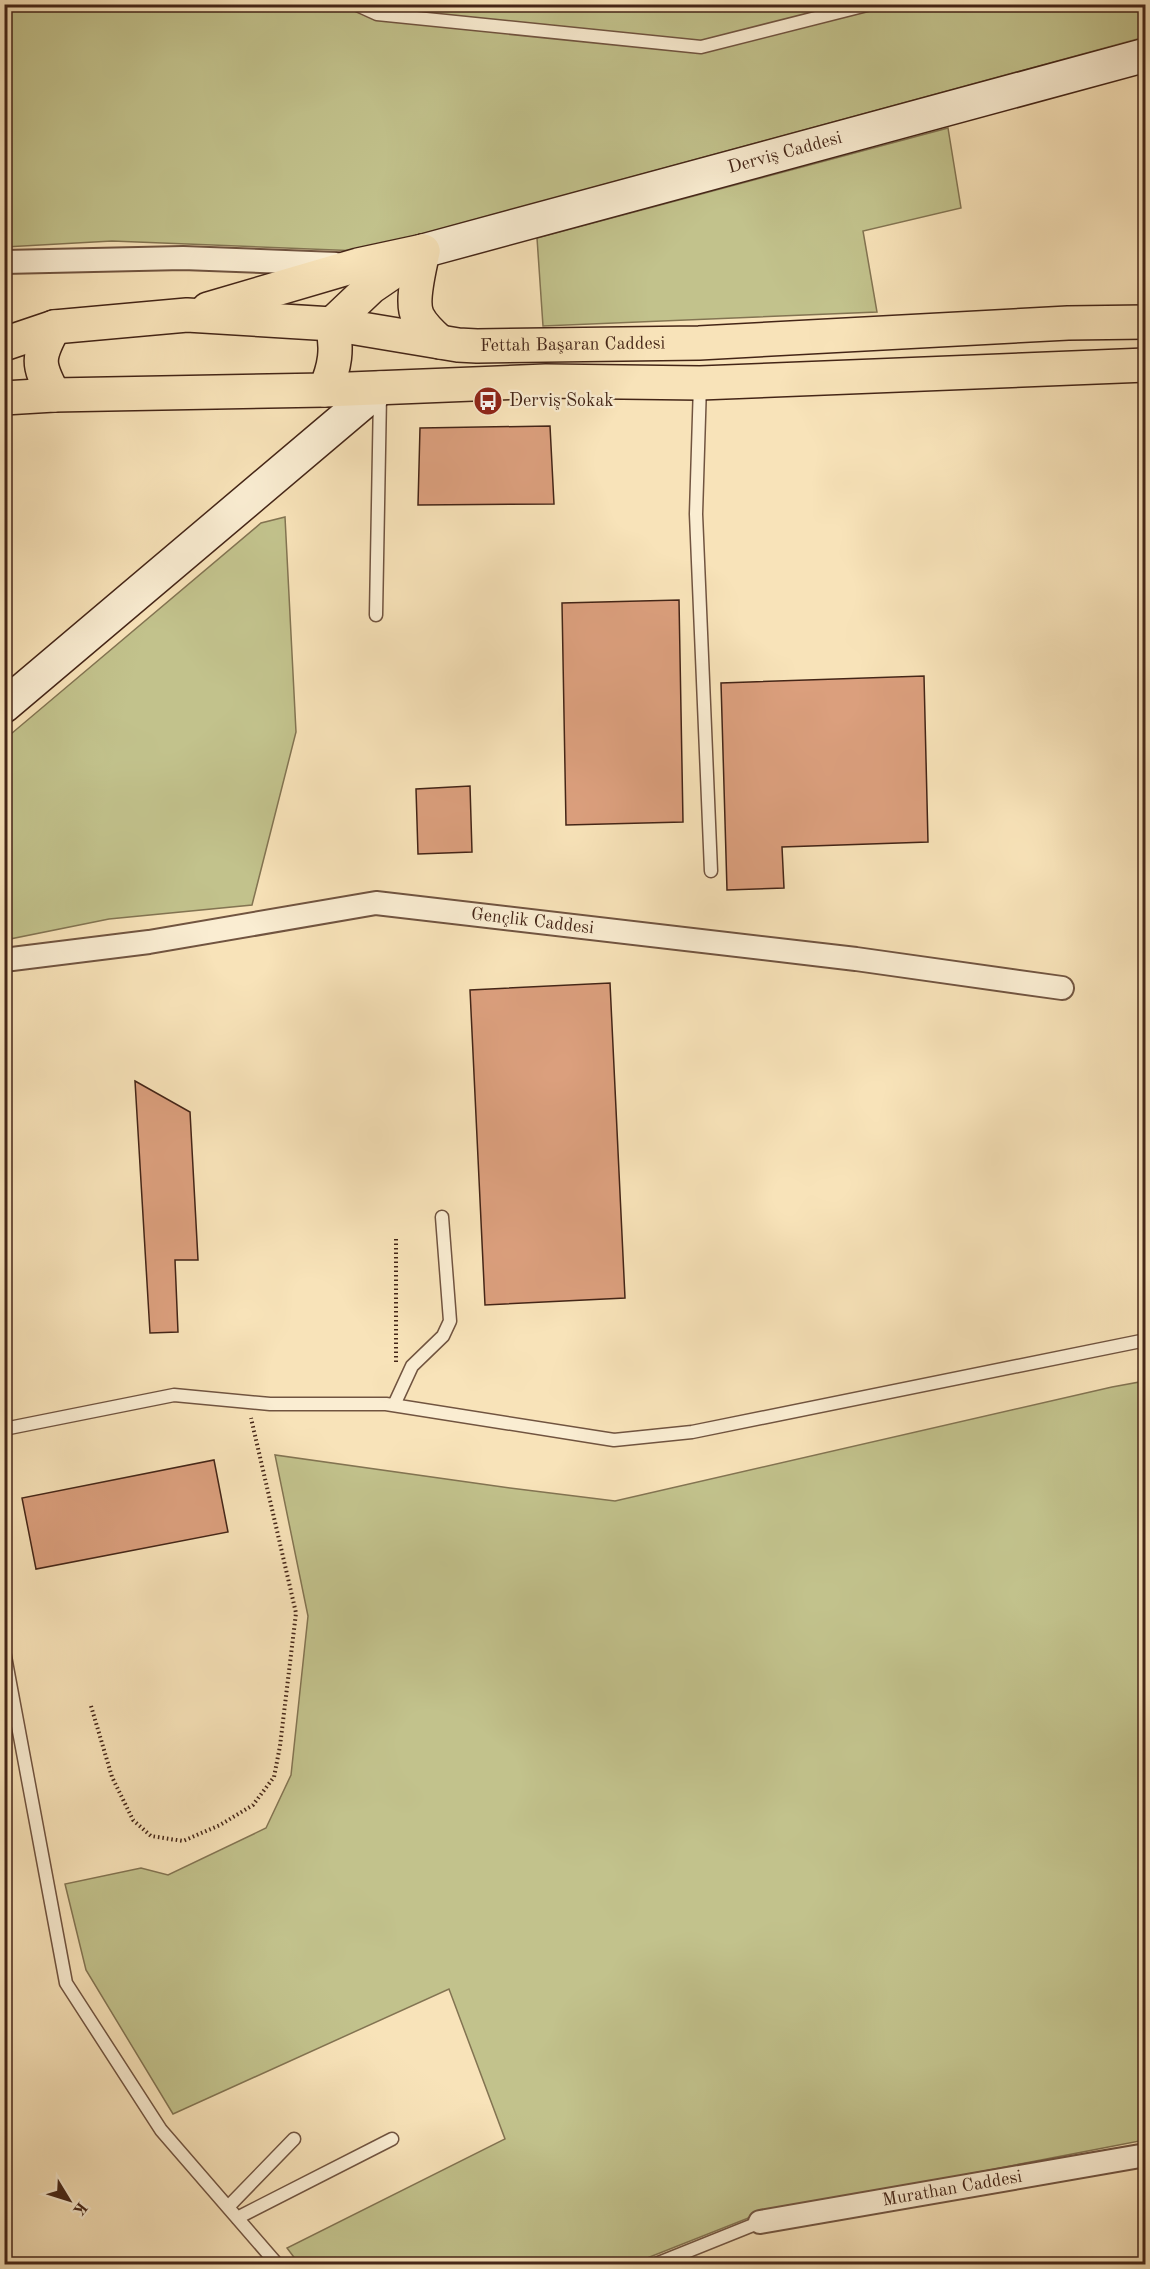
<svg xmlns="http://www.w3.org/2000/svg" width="1150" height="2269" font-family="'Old Standard TT',serif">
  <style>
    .green { fill: #c2c28c; stroke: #837452; stroke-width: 1.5 }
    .building { fill: #db9f7d; stroke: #442517; stroke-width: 1.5 }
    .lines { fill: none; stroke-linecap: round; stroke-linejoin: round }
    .lane-casing { stroke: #715440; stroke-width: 15 }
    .street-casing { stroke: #715440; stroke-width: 26 }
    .secondary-casing { stroke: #442517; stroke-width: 36 }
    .primary-casing { stroke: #442517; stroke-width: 36 }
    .path { stroke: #442517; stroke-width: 4; stroke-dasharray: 1.5 3; stroke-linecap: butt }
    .lane { stroke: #faedd2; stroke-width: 12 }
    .street { stroke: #faedd2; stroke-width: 22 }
    .secondary { stroke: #faedd2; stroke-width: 33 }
    .primary { stroke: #f8e3b9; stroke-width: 33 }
    .labels { text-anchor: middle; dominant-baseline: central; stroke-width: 4.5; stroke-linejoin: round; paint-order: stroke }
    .street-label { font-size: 18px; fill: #442517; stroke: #faedd2 }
    .poi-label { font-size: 18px; fill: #442517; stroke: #faedd2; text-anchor: start }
  </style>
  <rect width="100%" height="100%" fill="#f8e3b9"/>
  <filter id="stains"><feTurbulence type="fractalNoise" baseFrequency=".00333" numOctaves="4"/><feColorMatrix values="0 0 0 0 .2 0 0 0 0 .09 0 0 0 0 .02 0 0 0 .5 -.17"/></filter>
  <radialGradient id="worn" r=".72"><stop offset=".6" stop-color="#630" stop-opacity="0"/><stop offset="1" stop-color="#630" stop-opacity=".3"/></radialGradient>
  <!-- green -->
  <path class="green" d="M5,5H1145V37L360,251L112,241L5,247Z
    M948,128L961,208L863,231L877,312L543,326L537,238Z
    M285,517L296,732L252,905L109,919L5,940V739L261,523Z
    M1145,1381V2140L756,2215L632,2264H299L287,2248L505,2139L449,1989L173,2114L86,1970L65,1884L141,1868L168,1875L266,1828L291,1775L308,1616L275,1455L510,1488L615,1501L1112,1387Z"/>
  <!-- building -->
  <path class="building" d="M550,426L554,504L418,505L420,428Z
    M679,600L683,822L566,825L562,603Z
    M924,676L928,842L782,847L784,888L727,890L721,683Z
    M470,786L472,852L418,854L416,789Z
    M610,983L625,1298L485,1305L470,990Z
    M135,1081L190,1112L198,1260H175L178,1332L150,1333Z
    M214,1460L228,1532L36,1569L22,1498Z"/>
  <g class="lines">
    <!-- lane casing -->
    <g class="lane-casing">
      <path id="lane" d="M355,4L377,14L701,47L871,4
        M700,384L696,514L711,871
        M376,615L380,395
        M394,1405L412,1366L443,1336L450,1321L442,1217
        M4,1429L174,1395L270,1404H386L614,1440L692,1432L1146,1340
        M4,1651L66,1983L161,2130L277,2264
        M228,2207L294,2139
        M237,2218L392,2139
        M656,2264L763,2221"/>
    </g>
    <!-- street casing -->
    <g class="street-casing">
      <g id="street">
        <path d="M4,262L183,258L336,264"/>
        <path id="s1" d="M4,960L149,942L376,903L856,959L1062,988"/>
        <path id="s2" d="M760,2222L1146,2155"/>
      </g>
    </g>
    <!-- secondary casing -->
    <g class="secondary-casing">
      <g id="secondary">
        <path id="s3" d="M423,251L1146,55"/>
        <path d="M4,706L380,388"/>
      </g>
    </g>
    <!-- primary casing -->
    <g class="primary-casing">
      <g id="primary">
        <path d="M423,251C420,268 410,302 418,317C423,327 431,334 440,342"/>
        <path d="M208,309L358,265L423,251"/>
        <path d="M54,327C37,358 37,364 54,395"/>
        <path id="s4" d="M4,344L54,327L187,315L332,324L458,345L477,346L699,343L1068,323L1146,322"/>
        <path d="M325,390C335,367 338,349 332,324L371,287L412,259"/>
        <path d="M4,398L54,395L325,390L546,381L700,383L1146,365"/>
      </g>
    </g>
    <!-- path -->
    <path class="path" d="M396,1362V1238
      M91,1706L112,1777L133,1820L151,1836L183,1841L220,1825L253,1805L274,1777L280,1746L296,1613L251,1418"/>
    <!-- lane -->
    <use href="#lane" class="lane"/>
    <!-- street -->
    <use href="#street" class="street"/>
    <!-- secondary -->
    <use href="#secondary" class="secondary"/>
    <!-- primary -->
    <use href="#primary" class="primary"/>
  </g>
  <!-- icons -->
  <defs>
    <g id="bus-disc" transform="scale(1.5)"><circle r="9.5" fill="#8f2418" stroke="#faedd2"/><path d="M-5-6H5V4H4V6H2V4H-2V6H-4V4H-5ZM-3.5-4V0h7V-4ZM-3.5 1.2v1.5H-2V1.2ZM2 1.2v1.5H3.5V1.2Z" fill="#fff"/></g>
  </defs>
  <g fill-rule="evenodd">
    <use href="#bus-disc" x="488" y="401"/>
  </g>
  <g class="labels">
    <!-- street labels -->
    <g class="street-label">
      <text stroke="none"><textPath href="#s3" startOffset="375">Derviş Caddesi</textPath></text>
      <text stroke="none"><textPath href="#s4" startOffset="574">Fettah Başaran Caddesi</textPath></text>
      <text stroke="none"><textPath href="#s1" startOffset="534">Gençlik Caddesi</textPath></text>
      <text stroke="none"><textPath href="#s2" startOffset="195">Murathan Caddesi</textPath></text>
    </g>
    <!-- poi labels -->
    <g class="poi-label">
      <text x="509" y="401">Derviş Sokak</text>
    </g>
  </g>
  <!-- margin -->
  <rect width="1150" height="2269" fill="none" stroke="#f8e3b9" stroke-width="24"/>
  <rect x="6" y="6" width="1138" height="2257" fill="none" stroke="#442517" stroke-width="3"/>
  <rect x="12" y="12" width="1126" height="2245" fill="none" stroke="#442517" stroke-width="1.5"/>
  <!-- north arrow -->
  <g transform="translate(69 2200) rotate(128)" stroke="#faedd2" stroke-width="4.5" paint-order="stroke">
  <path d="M0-4.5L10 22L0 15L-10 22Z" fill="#442517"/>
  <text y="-9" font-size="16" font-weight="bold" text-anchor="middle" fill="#442517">K</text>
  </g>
  <rect width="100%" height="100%" filter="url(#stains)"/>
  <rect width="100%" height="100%" fill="url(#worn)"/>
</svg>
